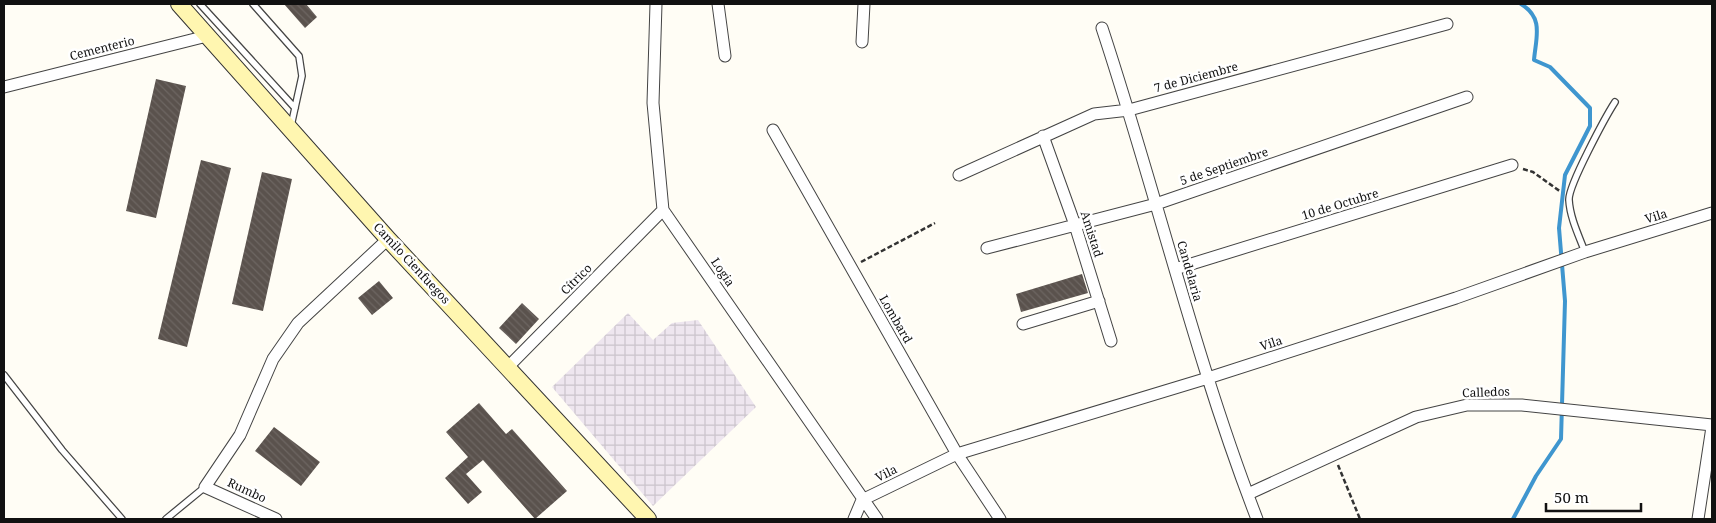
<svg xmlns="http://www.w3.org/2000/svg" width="1716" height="523" font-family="'Noto Serif',serif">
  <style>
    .industrial { fill: url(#industrial-grid) }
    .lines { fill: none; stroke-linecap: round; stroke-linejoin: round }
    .stream { stroke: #3f96cf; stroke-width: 4 }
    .building { fill: url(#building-back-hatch) }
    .lane-casing { stroke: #444; stroke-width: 8 }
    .street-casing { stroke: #444; stroke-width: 13 }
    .secondary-casing { stroke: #333; stroke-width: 18 }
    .path { stroke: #333; stroke-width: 2.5; stroke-dasharray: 5 2.5; stroke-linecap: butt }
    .lane { stroke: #fff; stroke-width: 5.5 }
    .street { stroke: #fff; stroke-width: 11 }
    .secondary { stroke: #fff6b0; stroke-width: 16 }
    .labels { text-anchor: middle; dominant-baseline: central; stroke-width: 5; stroke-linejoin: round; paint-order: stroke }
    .street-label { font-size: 12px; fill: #111; stroke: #fff }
  </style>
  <defs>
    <pattern id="industrial-grid" width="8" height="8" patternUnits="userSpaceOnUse" patternTransform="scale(1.25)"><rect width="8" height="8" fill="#eee6ef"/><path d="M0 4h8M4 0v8" fill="none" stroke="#cbc4cc"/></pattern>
    <pattern id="building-back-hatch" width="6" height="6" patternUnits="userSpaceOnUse" patternTransform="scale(1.25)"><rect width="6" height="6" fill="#5a524d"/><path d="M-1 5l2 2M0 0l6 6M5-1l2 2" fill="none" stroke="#6d6662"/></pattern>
  </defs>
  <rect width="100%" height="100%" fill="#fffdf5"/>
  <!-- industrial -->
  <path class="industrial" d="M628,313L653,340L672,323L698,320L756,407L653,506L552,387Z"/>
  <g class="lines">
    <!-- stream -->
    <path class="stream" d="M1513,519L1536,476L1561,439L1565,301L1559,228L1565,175L1590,126V108L1550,67L1534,60C1536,37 1544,18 1521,4"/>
  </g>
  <!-- building -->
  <path class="building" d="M284,4H306L317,17L305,28Z
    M156,79L186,86L156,218L126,211Z
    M201,160L231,168L187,347L158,339Z
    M262,172L292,179L263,311L232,304Z
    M1082,274L1088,293L1021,312L1016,294Z
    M379,281L393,298L372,315L358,298Z
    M522,303L539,319L516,344L499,328Z
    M479,403L506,434L512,429L567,491L535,519L483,460L466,474L482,492L468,504L445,478L468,457L446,432Z
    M274,427L320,462L301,486L255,451Z"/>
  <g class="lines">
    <!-- lane casing -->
    <g class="lane-casing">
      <path id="lane" d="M200,4L295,108
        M253,4L299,56L302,76L291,126
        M1585,252C1579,236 1570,218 1569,200C1568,186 1606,116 1615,102
        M4,375L62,450L122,519
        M166,519L205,487"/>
    </g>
    <!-- street casing -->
    <g class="street-casing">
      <path id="street" d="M656,4L653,103L663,210L877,519
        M718,4L725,56
        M1102,28C1156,191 1195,359 1257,519
        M862,42L864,4
        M4,87L207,36
        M773,130L957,454L1000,519
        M1043,136L1075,225L1111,341
        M959,175L1094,114L1129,110L1447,24
        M987,248L1156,204L1467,97
        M1175,269L1512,165
        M1023,324L1099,301
        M508,367L663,210
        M1248,494L1416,417L1467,405H1522L1712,425
        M276,519L205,487L240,435L273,359L298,323L388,239
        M854,519L862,500L957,454L1208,378L1456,298L1585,252L1712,213
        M1698,519L1712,427"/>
    </g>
    <!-- secondary casing -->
    <g class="secondary-casing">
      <path id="secondary" d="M179,4L388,239L648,519"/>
    </g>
    <!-- path -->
    <path class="path" d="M1523,169L1533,172L1561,192
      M861,262L935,223
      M1338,465L1360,519"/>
    <!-- lane -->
    <use href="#lane" class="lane"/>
    <!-- street -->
    <use href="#street" class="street"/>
    <!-- secondary -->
    <use href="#secondary" class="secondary"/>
  </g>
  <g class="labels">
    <!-- street labels -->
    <g class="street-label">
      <text transform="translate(102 48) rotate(-14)">Cementerio</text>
      <text transform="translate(1196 77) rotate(-15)">7 de Diciembre</text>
      <text transform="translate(1224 166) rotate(-19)">5 de Septiembre</text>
      <text transform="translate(1340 204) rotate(-17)">10 de Octubre</text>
      <text transform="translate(1656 216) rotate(-17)">Vila</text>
      <text transform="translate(1092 234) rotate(72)">Amistad</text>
      <text transform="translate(412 263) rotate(47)">Camilo Cienfuegos</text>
      <text transform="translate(1190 271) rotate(74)">Candelaria</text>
      <text transform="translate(723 272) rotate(56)">Logia</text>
      <text transform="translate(576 279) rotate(-45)">Cítrico</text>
      <text transform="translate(896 319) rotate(60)">Lombard</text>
      <text transform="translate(1271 343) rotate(-18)">Vila</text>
      <text transform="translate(1486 392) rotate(-2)">Calledos</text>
      <text transform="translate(886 473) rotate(-26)">Vila</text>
      <text transform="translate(247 490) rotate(25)">Rumbo</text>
    </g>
  </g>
  <!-- border -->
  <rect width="1716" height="523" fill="none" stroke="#111111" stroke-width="10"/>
  <!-- scale -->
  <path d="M1546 503v8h95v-8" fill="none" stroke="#111111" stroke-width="2.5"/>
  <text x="1554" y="503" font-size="15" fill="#111111" stroke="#ffffff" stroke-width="4" paint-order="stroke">50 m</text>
</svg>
